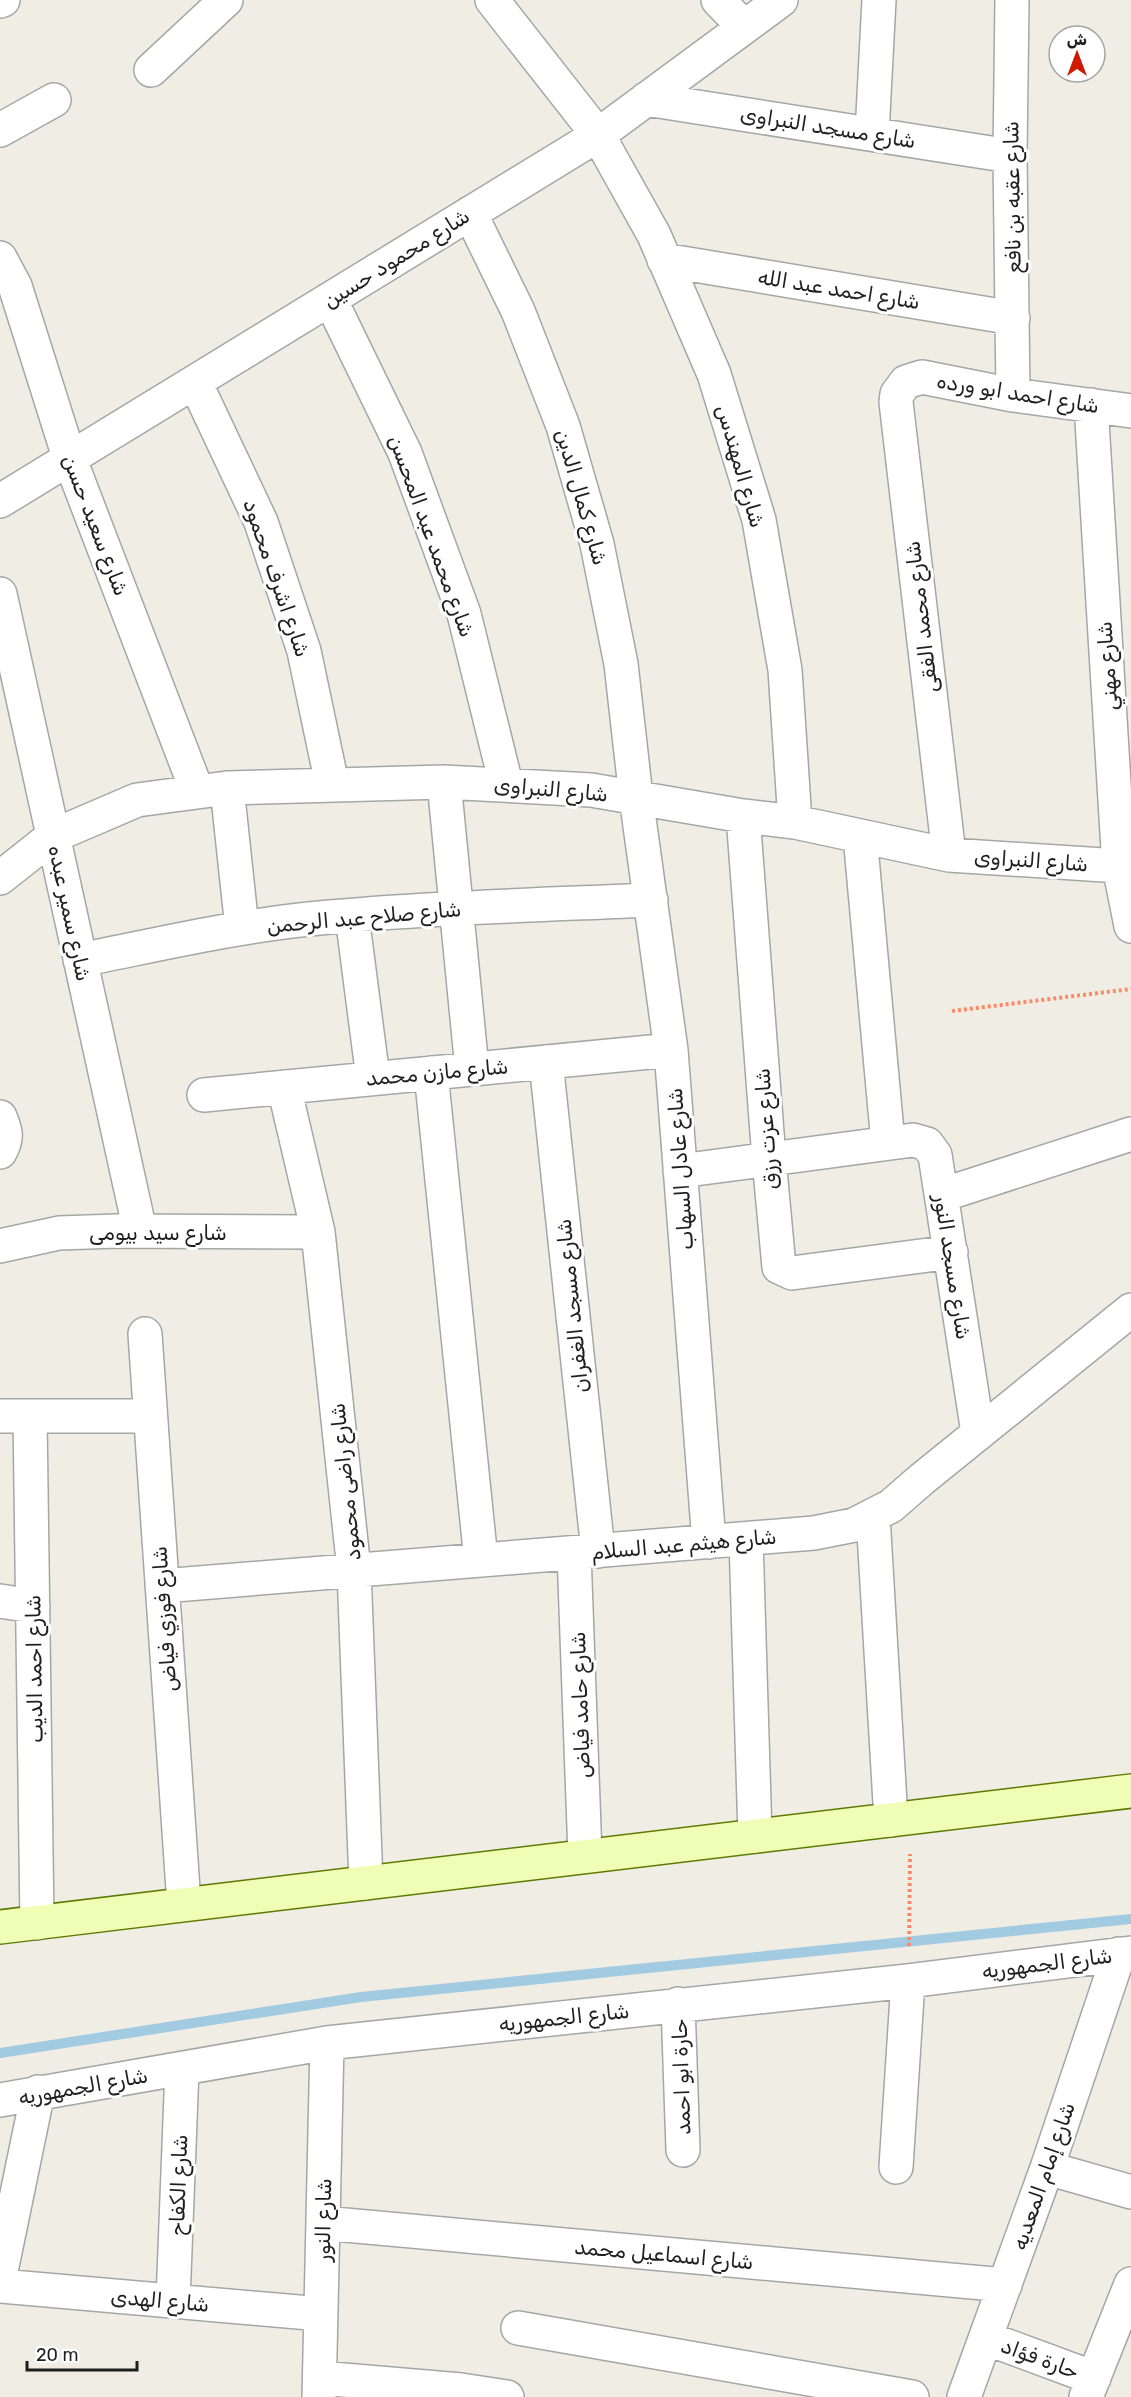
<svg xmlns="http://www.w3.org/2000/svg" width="1131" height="2397" font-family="Rubik,Vazirmatn,sans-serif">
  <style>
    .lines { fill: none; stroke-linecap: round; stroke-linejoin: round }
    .stream { stroke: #a2cae0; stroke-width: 10 }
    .street-casing { stroke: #a6a6a6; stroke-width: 36 }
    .secondary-casing { stroke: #5e7b00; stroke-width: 36 }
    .path { stroke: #ff8966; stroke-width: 4; stroke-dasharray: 3 3; stroke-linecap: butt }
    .street { stroke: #fff; stroke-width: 33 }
    .secondary { stroke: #f0fdb5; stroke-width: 33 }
    .labels { text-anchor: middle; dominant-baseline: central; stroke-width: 6; stroke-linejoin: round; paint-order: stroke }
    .street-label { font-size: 21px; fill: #1f1f1f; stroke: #fff }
  </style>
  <rect width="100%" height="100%" fill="#f0eee4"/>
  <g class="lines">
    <!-- stream -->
    <path class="stream" d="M0,2053L361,1997L1131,1919"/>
    <!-- street casing -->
    <g class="street-casing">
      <path id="street" d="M492,0L598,135L654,235L714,374L759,520L785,670L795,822
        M718,0L744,27
        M1012,0L1010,156L1013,395
        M0,1L3,0
        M151,70L226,0
        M646,99L1010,156
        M0,130L54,100
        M872,134L879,0
        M470,213L518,311L563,426L597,544L621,664L636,797L671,1050L709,1542
        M0,258L15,286L69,457L197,791
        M664,260L1013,318
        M330,299L405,453L464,614L506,784
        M195,382L261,522L304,651L332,784
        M1091,405L1119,866L1131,926
        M0,501L598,135L781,0
        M0,594L140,1231
        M444,782L472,1069
        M227,788L242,928
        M743,816L769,1159L779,1267L792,1273L951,1252
        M860,836L888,1143
        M949,855L896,402L897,394L906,382L922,377L1013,395L1131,411
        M0,878L53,836L137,800L227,788L444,782L591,790L743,816L795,822L949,855L1119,866
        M352,916L373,1078
        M80,960C156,945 232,927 309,919C423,908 537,905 651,900
        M546,1062L598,1551
        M431,1073L481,1560
        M284,1087L318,1232L354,1570L366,1883
        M204,1095L671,1050
        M0,1117C6,1131 8,1138 0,1152
        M680,1171L913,1140L927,1144L935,1155L978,1433
        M942,1195L1131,1134
        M0,1246L59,1233L117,1231L318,1232
        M145,1334L184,1904
        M0,1416H150
        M30,1416L37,1923
        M873,1516L891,1820
        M746,1539L755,1836
        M574,1553L585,1856
        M162,1586L814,1533L854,1525L891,1506L922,1479L1131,1310
        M0,1601L33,1606
        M678,2004L683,2150
        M0,2100L327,2043L908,1981L1131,1953
        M896,2167L908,1981
        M1047,2168L1131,2192
        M323,2223L1005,2285
        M0,2276L38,2092
        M0,2286L321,2314
        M173,2301L182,2069
        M518,2328L912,2397
        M986,2338L1094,2378
        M320,2378L461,2390L507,2397
        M319,2397L327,2043
        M964,2397L1047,2168L1119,1954
        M1086,2397L1131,2284"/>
    </g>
    <!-- secondary casing -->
    <g class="secondary-casing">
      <path id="secondary" d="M0,1927L1131,1791"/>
    </g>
    <!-- path -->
    <path class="path" d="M952,1011L1131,989
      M909,1946L910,1854"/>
    <!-- street -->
    <use href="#street" class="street"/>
    <!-- secondary -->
    <use href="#secondary" class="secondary"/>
  </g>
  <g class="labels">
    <!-- street labels -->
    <g class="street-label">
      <text transform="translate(828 127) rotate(9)">شارع مسجد النبراوى</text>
      <text transform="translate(1012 197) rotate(-91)">شارع عقبه بن نافع</text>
      <text transform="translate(396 258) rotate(-32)">شارع محمود حسين</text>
      <text transform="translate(839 289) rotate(9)">شارع احمد عبد الله</text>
      <text transform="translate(1018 393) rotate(9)">شارع احمد ابو ورده</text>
      <text transform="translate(741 466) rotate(74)">شارع المهندس</text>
      <text transform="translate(582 497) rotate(74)">شارع كمال الدين</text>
      <text transform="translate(96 525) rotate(69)">شارع سعيد حسن</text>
      <text transform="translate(432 536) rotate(70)">شارع محمد عبد المحسن</text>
      <text transform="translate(277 578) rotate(71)">شارع اشرف محمود</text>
      <text transform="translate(921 617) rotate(-97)">شارع محمد الفقى</text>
      <text transform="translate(1107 666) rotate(-94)">شارع مهني</text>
      <text transform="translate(551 789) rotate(5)">شارع النبراوى</text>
      <text transform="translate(1031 860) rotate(4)">شارع النبراوى</text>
      <text transform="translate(70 913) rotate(78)">شارع سمير عبده</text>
      <text transform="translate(364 917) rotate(-5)">شارع صلاح عبد الرحمن</text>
      <text transform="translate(437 1072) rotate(-5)">شارع مازن محمد</text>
      <text transform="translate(766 1129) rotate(-94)">شارع عزت رزق</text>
      <text transform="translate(680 1169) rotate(-94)">شارع عادل السهاب</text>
      <text x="158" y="1232">شارع سيد بيومى</text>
      <text transform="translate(953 1267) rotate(81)">شارع مسجد النور</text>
      <text transform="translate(572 1306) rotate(-96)">شارع مسجد الغفران</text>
      <text transform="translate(345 1482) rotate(-96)">شارع راضى محمود</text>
      <text transform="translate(684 1544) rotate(-5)">شارع هيثم عبد السلام</text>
      <text transform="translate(164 1619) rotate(-94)">شارع فوزي فياض</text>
      <text transform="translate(34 1669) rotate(-91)">شارع احمد الديب</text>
      <text transform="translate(580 1705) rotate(-92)">شارع حامد فياض</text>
      <text transform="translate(1047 1963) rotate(-7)">شارع الجمهوريه</text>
      <text transform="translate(564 2017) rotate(-6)">شارع الجمهوريه</text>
      <text transform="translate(681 2077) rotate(-92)">حارة ابو احمد</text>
      <text transform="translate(83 2086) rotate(-10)">شارع الجمهوريه</text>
      <text transform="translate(1043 2176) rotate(-71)">شارع إمام المعديه</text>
      <text transform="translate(178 2185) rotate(-88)">شارع الكفاح</text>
      <text transform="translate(323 2220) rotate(-89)">شارع النور</text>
      <text transform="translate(664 2254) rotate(5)">شارع اسماعيل محمد</text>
      <text transform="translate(160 2300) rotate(5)">شارع الهدى</text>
      <text transform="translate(1040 2358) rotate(20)">حارة فؤاد</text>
    </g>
  </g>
  <!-- north arrow -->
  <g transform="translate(1077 54)"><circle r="28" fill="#ffffff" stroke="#a5a5a5" stroke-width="1.5"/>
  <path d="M0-4.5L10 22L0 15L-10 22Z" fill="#cd1a00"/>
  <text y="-9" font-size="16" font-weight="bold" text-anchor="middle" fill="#1f1f1f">ش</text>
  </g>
  <!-- scale -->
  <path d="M27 2361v9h110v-9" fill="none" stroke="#1f1f1f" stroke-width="3"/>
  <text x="36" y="2361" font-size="18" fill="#1f1f1f" stroke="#ffffff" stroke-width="4.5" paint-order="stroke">20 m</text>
</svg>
